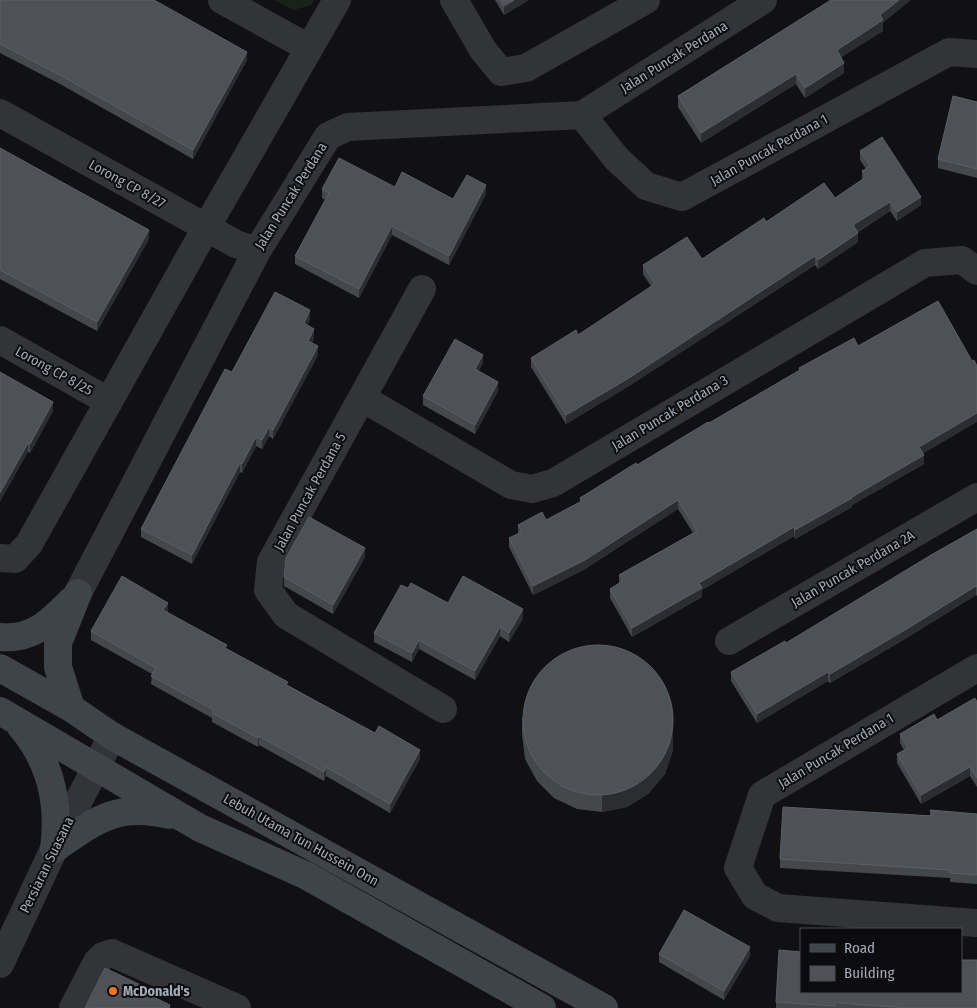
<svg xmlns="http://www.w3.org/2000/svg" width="977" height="1008" font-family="'Fira Sans Condensed',sans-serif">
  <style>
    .green { fill: #1a2119 }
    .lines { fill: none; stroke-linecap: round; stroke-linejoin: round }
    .street { stroke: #323438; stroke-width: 28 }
    .secondary { stroke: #3f4448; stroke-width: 28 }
    .wall { fill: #44484b }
    .shaded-wall { fill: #2b2d30 }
    .building { fill: #4e5256; stroke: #5b6065 }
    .poi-dot { fill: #ff731c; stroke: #0c0c0e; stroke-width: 2 }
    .labels { text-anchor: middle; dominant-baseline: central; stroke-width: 4; stroke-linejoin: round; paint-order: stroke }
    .street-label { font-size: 14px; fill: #a1acb5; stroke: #0c0c0e }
    .poi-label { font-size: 14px; font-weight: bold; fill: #a1acb5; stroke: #0c0c0e; text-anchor: start }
  </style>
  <rect width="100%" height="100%" fill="#111113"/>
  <!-- green -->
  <path class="green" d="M275,0H314L312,5L293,10Z"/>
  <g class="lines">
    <!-- street -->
    <path class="street" d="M222,0L309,48
      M454,0L483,50L501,72L526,68L646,0
      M0,113L236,244L257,251
      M582,115L616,158L646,186L682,197L949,52L977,54
      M422,289L271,562L268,590L286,615L443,709
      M0,340L108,401
      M362,398L511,485L532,489L553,483L925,263L962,260L977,271
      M0,558L15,559L29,544L206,228L337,0
      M78,593L257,251L328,136L348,127L582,115L763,0
      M729,641L977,497
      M977,668L762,795L738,868L755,896L778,908L977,923
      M0,964L54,849L112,736
      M73,1008L97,962L103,956L112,953L237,1008"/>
    <!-- secondary -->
    <path class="secondary" d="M0,637C33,640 50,622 71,601
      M0,668L71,708L112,736L604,1008
      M71,708L58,667V643L78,593
      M0,711L200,828L305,875L542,1008
      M21,727C51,762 60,804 54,849
      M54,849C95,821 116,802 169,815"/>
  </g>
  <!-- wall -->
  <path class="wall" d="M0,0L247,60L193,159L60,84L0,53Z
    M495,0H529L504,15Z
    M883,23V31L841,57L844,73L805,98L796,84L701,143L678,107V96Z
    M977,102V178L938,168V159Z
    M0,148L149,239L97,331L0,279Z
    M860,151L921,205L897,221L890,211L858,232V242L818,269L815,265L629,386L566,424L531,367V358L578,335L651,286L643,274V265L702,259L766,222L835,198L862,180V171L866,169L860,160Z
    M395,187L453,199L486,194L449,265L392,235L359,298L295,264V256L325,200L322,198V189Z
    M310,319L307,325L314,338L312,343L318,355L273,439L269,436L262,449L256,446L242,473L240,472L192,564L141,537V529L232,372Z
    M483,363L478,371L498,391L475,434L423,405V396Z
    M799,368L923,454L924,464L852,505V507L795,539L794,536L702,590V597L632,637L610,598V589L619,583V575L693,533L678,509L585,569L533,595L509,547V538L518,534V525L546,520L580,502V498L799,371Z
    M0,372L53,411L30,453L28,452Z
    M977,529V596L976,595L905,639L830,683L828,681L757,723L731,681V672L786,643Z
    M365,557L333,614L284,586V577Z
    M408,588L448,603L523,618L509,642L500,636L475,680L419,649L412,662L374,642V633Z
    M168,611L167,612L227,649L288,685L420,759L390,813L326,776L324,781L259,745L258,747L212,722V718L151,684L152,674L91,640V631Z
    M977,702V787L970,776L921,804L897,763V754L904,750L900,743V734L937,720Z
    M522,718L673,750L665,774L648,794L627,807L602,812L577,809L554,798L537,781L525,759L522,735Z
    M930,810L977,814V884L950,882V878L780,868V859L930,815Z
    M659,954L750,956L724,1000L659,962Z
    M776,1002L977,1008H776Z"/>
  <!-- shaded-wall -->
  <path class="shaded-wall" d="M514,0H529L504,15V6Z
    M899,0H911L883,23V31L837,60V50Z
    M247,52V60L193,159V150Z
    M844,63V73L805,98V88Z
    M796,74V84L701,143V133Z
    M486,185V194L449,265V256Z
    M921,197V205L897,221V212Z
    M890,202V211L853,234V225Z
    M392,226V235L359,298V289Z
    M149,230V239L97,331V322Z
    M858,233V242L818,269V260Z
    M815,256V265L629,386L566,424V415Z
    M310,310V319L304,332V323Z
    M314,329V338L308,350V341Z
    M318,346V355L273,439V430Z
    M483,355V363L475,378V369Z
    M498,382V391L475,434V425Z
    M53,402V411L30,453V444Z
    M977,413V422L919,456V447Z
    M269,427V436L262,449V440Z
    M256,437V446L242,473V464Z
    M28,443V452L0,502V493Z
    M924,455V464L852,505V507L795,539V530Z
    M240,463V472L192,564V555Z
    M678,500V509L585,569L533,595V586Z
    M794,527V536L702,590V597L632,637V628L699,583Z
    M365,548V557L333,614V605Z
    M976,586V595L905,639L830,683V674Z
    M168,603V611L163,619V610Z
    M523,609V618L509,642V633Z
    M500,627V636L475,680V671Z
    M419,640V649L412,662V653Z
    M828,672V681L757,723V714Z
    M673,708V750L665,774L648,794L627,807L602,812V795Z
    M259,736V745L258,747V738Z
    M420,750V759L390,813V804Z
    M326,767V776L324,781V772Z
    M970,767V776L921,804V795Z
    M750,947V956L724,1000V991Z"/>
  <!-- building -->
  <path class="building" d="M0,0H154L247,52L193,150L60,75L0,44Z
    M500,0H514L504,6Z
    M831,0H899L880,15L883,20L837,50L844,63L805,88L796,74L701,133L678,96Z
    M953,96L977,102V169L938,159Z
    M882,137L921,197L897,212L890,202L853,225L858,233L818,260L815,256L629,378L566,415L531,358L576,330L578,335L655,284L643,265L687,237L702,259L764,218L766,222L824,183L835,198L866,177L862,171L870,166L860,151Z
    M0,148L149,230L97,322L0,270Z
    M339,158L395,187L402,172L453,199L467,175L486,185L449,256L392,226L359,289L295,256L329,193L322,189Z
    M275,292L310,310L304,323L314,329L308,341L318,346L273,430L269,427L262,440L256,437L242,464L240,463L192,555L141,529L225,369L232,372Z
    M938,301L972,361L974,360L977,366V413L919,447L924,455L852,497V498L795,530L794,527L699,583L702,588L632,628L610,589L623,581L619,575L697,531L678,500L585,560L533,586L509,538L522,532L518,525L542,512L546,520L582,501L580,498L636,463L637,465L708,422L709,423L800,370L799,368L854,338L858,346Z
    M455,339L483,355L475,369L498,382L475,425L423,396Z
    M0,372L53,402L30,444L28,443L0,493Z
    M309,517L365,548L333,605L284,577L286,558Z
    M977,529V587L976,586L905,630L830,674L828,672L757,714L731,672L785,641L786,643L931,555Z
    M122,576L168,603L163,610L227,645L225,648L288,682L286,685L375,733L379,726L420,750L390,804L326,767L324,772L259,736L258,738L212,713L214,710L151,676L156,668L91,631Z
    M463,576L523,609L509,633L500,627L475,671L419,640L412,653L374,633L401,585L408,588L411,583L448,603Z
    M523 720a75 75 0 1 1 150 0a75 75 0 1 1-150 0Z
    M975,698L977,702V778L970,767L921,795L897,754L908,748L900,734L934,714L937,720Z
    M783,807L933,816L930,810L977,814V875L950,873V870L780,859Z
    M684,910L750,947L724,991L659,954Z
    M779,950L801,952V992H961V960H977V1008H909L836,1003L835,1006L776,1002Z
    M105,968L149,989L147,994L170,1005L169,1008H85Z"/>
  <!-- markers -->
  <circle class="poi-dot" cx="113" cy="991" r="5"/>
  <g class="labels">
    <!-- street labels -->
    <g class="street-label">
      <text transform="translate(674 57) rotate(-32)">Jalan Puncak Perdana</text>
      <text transform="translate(769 150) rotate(-29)">Jalan Puncak Perdana 1</text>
      <text transform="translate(127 184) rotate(29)">Lorong CP 8/27</text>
      <text transform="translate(291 196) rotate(-58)">Jalan Puncak Perdana</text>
      <text transform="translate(54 371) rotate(29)">Lorong CP 8/25</text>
      <text transform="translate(670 413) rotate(-31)">Jalan Puncak Perdana 3</text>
      <text transform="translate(310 492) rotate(-61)">Jalan Puncak Perdana 5</text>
      <text transform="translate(853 569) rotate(-30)">Jalan Puncak Perdana 2A</text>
      <text transform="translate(836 751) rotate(-31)">Jalan Puncak Perdana 1</text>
      <text transform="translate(301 840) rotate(29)">Lebuh Utama Tun Hussein Onn</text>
      <text transform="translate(47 865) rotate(-64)">Persiaran Suasana</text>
    </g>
    <!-- poi labels -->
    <g class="poi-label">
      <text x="123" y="991">McDonald's</text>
    </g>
  </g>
  <!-- legend -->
  <rect x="800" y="928" width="162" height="65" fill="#0c0c0e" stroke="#484c51"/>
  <rect x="810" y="944" width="25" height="8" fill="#3f4448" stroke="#484c51"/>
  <text x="844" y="953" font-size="15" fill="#a1acb5">Road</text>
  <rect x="810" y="966" width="25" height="15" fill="#4e5256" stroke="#484c51"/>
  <text x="844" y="978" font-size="15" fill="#a1acb5">Building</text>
</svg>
